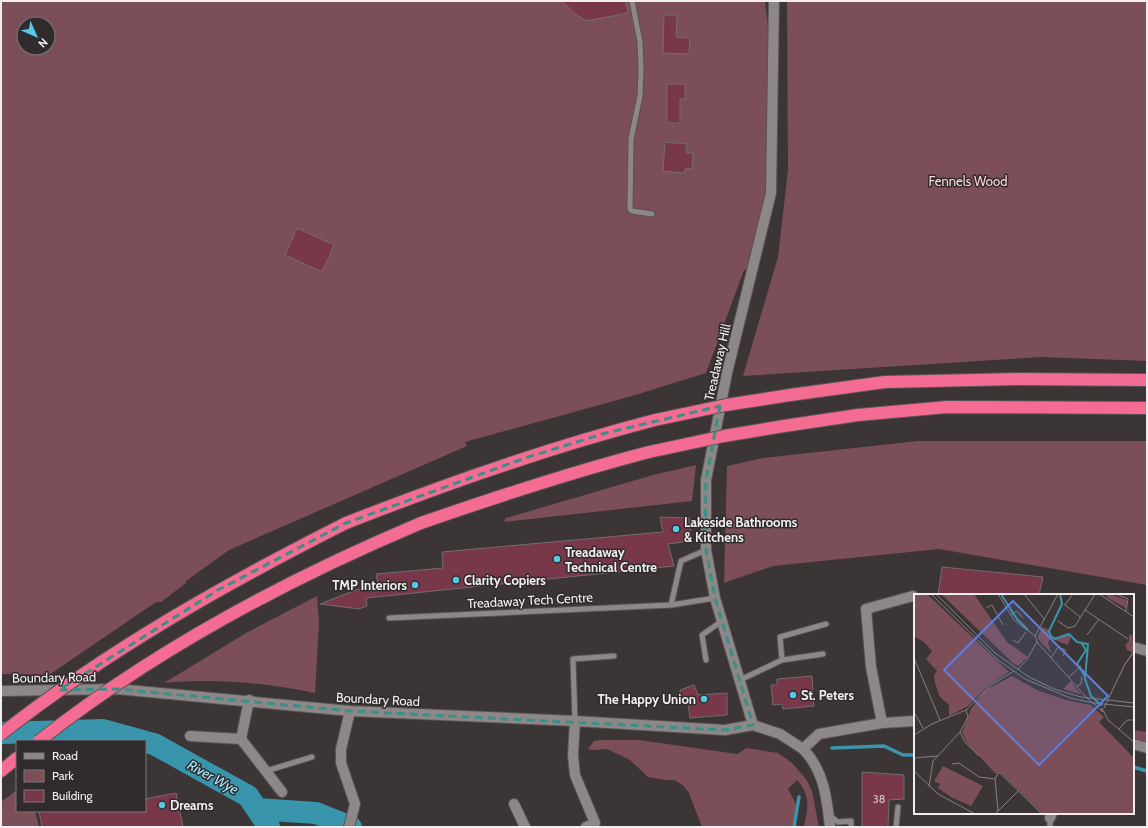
<svg xmlns="http://www.w3.org/2000/svg" width="1148" height="828" font-family="Cabin,sans-serif">
  <style>
    .green { fill: #7c4e58; fill-rule: evenodd }
    .lines { fill: none; stroke-linecap: round; stroke-linejoin: round }
    .stream { stroke: #3995ab; stroke-width: 3.5 }
    .river { stroke: #3995ab; stroke-width: 22 }
    .building { fill: #783849; stroke: #736d6e }
    .lane-casing { stroke: #585354; stroke-width: 7 }
    .street-casing { stroke: #585354; stroke-width: 12 }
    .highway-casing { stroke: #585354; stroke-width: 14 }
    .lane { stroke: #8e8788; stroke-width: 5 }
    .street { stroke: #8e8788; stroke-width: 10 }
    .highway { stroke: #f46c92; stroke-width: 12 }
    .highway-bridge-casing { stroke: #585354; stroke-width: 14; stroke-linecap: butt }
    .highway-bridge { stroke: #f46c92; stroke-width: 12 }
    .marked { fill: none; stroke: #3c8e88; stroke-width: 3; stroke-dasharray: 8 5; stroke-linejoin: round }
    .poi-dot { fill: #58c9e4; stroke: #302b2c; stroke-width: 1.5 }
    .labels { text-anchor: middle; dominant-baseline: central; stroke-width: 3; stroke-linejoin: round; paint-order: stroke }
    .number-label { font-size: 11px; fill: #d4c0c6 }
    .park-label { font-size: 13px; fill: #fed3db; stroke: #302b2c }
    .street-label { font-size: 13px; fill: #f2eeef; stroke: #302b2c }
    .poi-label { font-size: 13px; font-weight: bold; fill: #f2eeef; stroke: #302b2c; text-anchor: start }
    .water-label { font-size: 14px; font-style: italic; fill: #a8edff; stroke: #302b2c }
    .inset-river { fill: none; stroke: #3995ab; stroke-width: 2 }
    .inset-road { fill: none; stroke: #847f80; stroke-width: 1 }
    .view { fill: #5d7edf; fill-opacity: 0.15; stroke: #5d7edf; stroke-width: 2 }
    .inset-edge { fill: none; stroke: #f2eeef; stroke-width: 2 }
  </style>
  <rect width="100%" height="100%" fill="#3b3536"/>
  <!-- green -->
  <path class="green" d="M1,1H765L769,37L770,181L749,270H744L706,373L632,396L465,442L467,446L229,550L186,581V583L161,602H156L49,675L1,674ZM24,24H48V48H24Z
    M787,1H1147V361L1041,357L743,376L778,257L788,170Z
    M918,441H1147V585L939,549L773,566L724,583L727,466L763,458Z
    M696,465L692,501L504,522L506,518L653,475Z
    M317,596L319,623L315,693C266,683 214,678 164,683L246,633Z
    M1133,730L1147,732V742L1133,738Z
    M600,740H639L737,754L747,748L778,753L792,763L806,779L812,791L819,827H804C808,809 811,795 797,780L788,789L798,808L795,827H702L689,793L683,785L674,780H665L648,777L630,760L607,749L594,750L588,749L594,741Z
    M17,790V811H35L39,827H1V802Z"/>
  <g class="lines">
    <!-- stream -->
    <path class="stream" d="M832,748L884,746L903,755H915
      M1133,767L1147,771
      M794,827L799,797"/>
    <!-- river -->
    <path class="river" d="M1,733L103,730L143,741
      M145,742L154,744L248,796L269,827
      M257,809L316,813L351,827"/>
  </g>
  <!-- building -->
  <path class="building" d="M562,1H626L628,13L586,21L574,13Z
    M664,15H677L676,37L690,38L689,54L663,53Z
    M667,84H685V99H680V123H667Z
    M665,142L687,144L686,153H693L692,169L686,168L684,173L663,171Z
    M297,228L334,245L322,272L285,255Z
    M660,517L689,518L691,541L668,544L674,566L366,598L367,606L359,609L320,604L356,590L378,584L376,574L443,568L442,552L663,532Z
    M942,567L1043,577L1039,595H938Z
    M812,676L814,706L783,709L782,704L773,705L771,685H777V679Z
    M694,685L698,695L727,693V715L690,718L688,703H681L680,690Z
    M862,772L904,775V799L889,800L888,827H862Z
    M176,793L183,827H42L39,811H145V799Z"/>
  <g class="lines">
    <!-- lane casing -->
    <g class="lane-casing">
      <path id="lane" d="M632,1L640,42L641,69L640,96L631,139L630,209L632,211L652,214
        M671,605L715,598
        M389,618L671,605L681,561L706,550
        M706,660L702,635L722,621
        M782,660L780,637L826,624
        M740,680L782,660L823,654
        M575,721L573,659L614,656
        M266,771L312,757
        M830,816L838,822L851,821V827
        M896,827L898,807
        M1050,827V818"/>
    </g>
    <!-- street casing -->
    <g class="street-casing">
      <path id="street" d="M1133,647L1147,651
        M1,691L117,689L350,711L575,721L725,730L753,725L780,734L803,749L819,734L882,723L915,721
        M249,700L241,739L282,792
        M575,721L573,755L575,775L595,823L586,827
        M882,723L871,667L866,609L913,596
        M753,725L715,598L706,550V480L727,373L771,193L774,1
        M190,736L241,739
        M1133,744L1147,748
        M803,749C824,770 827,799 830,827
        M514,804L525,827
        M1050,818L1052,813
        M349,827L355,804L341,763V749L350,711"/>
    </g>
    <!-- highway casing -->
    <g class="highway-casing">
      <path id="highway" d="M790,395L885,382L1018,379L1147,380
        M784,426L858,415L947,407L1147,408
        M346,523C448,483 550,447 655,420
        M421,523C496,497 572,472 649,452
        M1,771L17,758"/>
    </g>
    <!-- lane -->
    <use href="#lane" class="lane"/>
    <!-- street -->
    <use href="#street" class="street"/>
    <!-- highway -->
    <use href="#highway" class="highway"/>
    <!-- highway-bridge casing -->
    <g class="highway-bridge-casing">
      <path id="highway-bridge" d="M655,420L726,405L790,395
        M649,452L724,436L784,426
        M1,734C108,650 225,584 346,523
        M39,741C153,651 288,579 421,523"/>
    </g>
    <!-- highway-bridge -->
    <use href="#highway-bridge" class="highway-bridge"/>
  </g>
  <!-- marked area -->
  <path class="marked" d="M720,406L706,480L705,544L715,598L753,725L725,730L350,711L117,689L59,690L218,590L346,523L528,457L606,433Z"/>
  <!-- markers -->
  <g class="poi-dot">
    <circle cx="676" cy="529" r="4"/>
    <circle cx="557" cy="559" r="4"/>
    <circle cx="456" cy="580" r="4"/>
    <circle cx="415" cy="585" r="4"/>
    <circle cx="793" cy="695" r="4"/>
    <circle cx="704" cy="699" r="4"/>
    <circle cx="162" cy="805" r="4"/>
  </g>
  <g class="labels">
    <!-- number labels -->
    <g class="number-label">
      <text x="879" y="799">38</text>
    </g>
    <!-- park labels -->
    <g class="park-label">
      <text x="968" y="181">Fennels Wood</text>
    </g>
    <!-- street labels -->
    <g class="street-label">
      <text transform="translate(717 362) rotate(-77)">Treadaway Hill</text>
      <text transform="translate(530 600) rotate(-3)">Treadaway Tech Centre</text>
      <text transform="translate(54 677) rotate(-1)">Boundary Road</text>
      <text transform="translate(378 699) rotate(3)">Boundary Road</text>
    </g>
    <!-- poi labels -->
    <g class="poi-label">
      <text x="684" y="522">Lakeside Bathrooms<tspan x="684" dy="15">&amp; Kitchens</tspan></text>
      <text x="565" y="552">Treadaway<tspan x="565" dy="15">Technical Centre</tspan></text>
      <text x="464" y="580">Clarity Copiers</text>
      <text x="407" y="585" text-anchor="end">TMP Interiors</text>
      <text x="801" y="695">St. Peters</text>
      <text x="696" y="699" text-anchor="end">The Happy Union</text>
      <text x="170" y="805">Dreams</text>
    </g>
    <!-- water labels -->
    <g class="water-label">
      <text transform="translate(213 777) rotate(29)">River Wye</text>
    </g>
  </g>
  <!-- overview -->
  <g transform="translate(914 594)">
    <rect width="220" height="220" fill="#3b3536"/>
    <path d="M0,0H13L95,78L74,92L54,112L35,122V111L26,103L21,89L20,81L23,77L12,65L18,57L11,49L0,42ZM27,0H60L93,48L114,63L104,72L100,70ZM195,0L213,6L212,14L192,3ZM128,33L135,36L139,44L153,40L157,42L154,51L136,44L134,49L138,60L123,44ZM218,40L220,57L202,86L218,58L213,56L211,51L215,47V42ZM98,82L123,96L152,106L177,111L190,123L185,128L220,164V220H129L85,177L82,180L53,149L48,138L57,115L71,96ZM157,87L161,93L168,101L149,95ZM29,172L69,192L57,212L37,203L24,194L26,190L20,187Z" fill="#7c4e58"/>
    <path class="inset-river" d="M87,0L103,25L114,36M146,0L148,10L135,37L137,42L141,45L155,40L163,48L174,50L171,85L177,102L188,112M167,48L172,56L163,70L171,82"/>
    <path class="inset-road" d="M17,0L84,66L111,85L156,104L180,109L220,113M22,0L81,59L115,83L140,95L167,103L220,109M84,0L100,26L121,42L123,48L173,104L187,116M110,0L131,26M185,0L220,23M202,0L214,5L212,17M150,10L166,23M151,11L159,0M72,14L78,11L89,31M171,16L214,45M96,21L103,17L109,24M144,27L154,34L161,32L181,0M173,41L185,25M121,42L144,0M99,46L104,49L112,38M0,64L26,126M137,64L144,53L152,56L149,62M104,75L112,67L123,48M155,83L167,72M163,92L167,90L168,82M190,114L211,70L220,58M0,118L9,134M190,118L187,117L188,114L194,126L220,148M205,135L213,126H220M46,138L51,148L65,162M0,141L18,130L52,116L77,91L100,77M0,164L24,162M38,170L45,169L65,183L81,185L84,217M0,177L24,200L61,220M81,185L85,178L128,220M15,193L19,167L46,138L54,123L52,116M81,220L104,197"/>
    <path class="view" d="M99,7L194,102L125,171L30,76Z"/>
    <rect width="220" height="220" class="inset-edge"/>
  </g>
  <!-- border -->
  <rect width="1148" height="828" fill="none" stroke="#f2eeef" stroke-width="4"/>
  <!-- legend -->
  <rect x="16" y="740" width="130" height="72" fill="#302b2c" stroke="#7e797a"/>
  <rect x="24" y="753" width="20" height="6" fill="#8e8788" stroke="#7e797a"/>
  <text x="52" y="760" font-size="12" fill="#f2eeef">Road</text>
  <rect x="24" y="770" width="20" height="12" fill="#7c4e58" stroke="#7e797a"/>
  <text x="52" y="780" font-size="12" fill="#f2eeef">Park</text>
  <rect x="24" y="790" width="20" height="12" fill="#783849" stroke="#7e797a"/>
  <text x="52" y="800" font-size="12" fill="#f2eeef">Building</text>
  <!-- north arrow -->
  <g transform="translate(36 36) rotate(135)"><circle r="19" fill="#302b2c" stroke="#7e797a"/>
  <path d="M0-3L7 15L0 10L-7 15Z" fill="#58c9e4"/>
  <text y="-6" font-size="11" font-weight="bold" text-anchor="middle" fill="#f2eeef">N</text>
  </g>
</svg>
